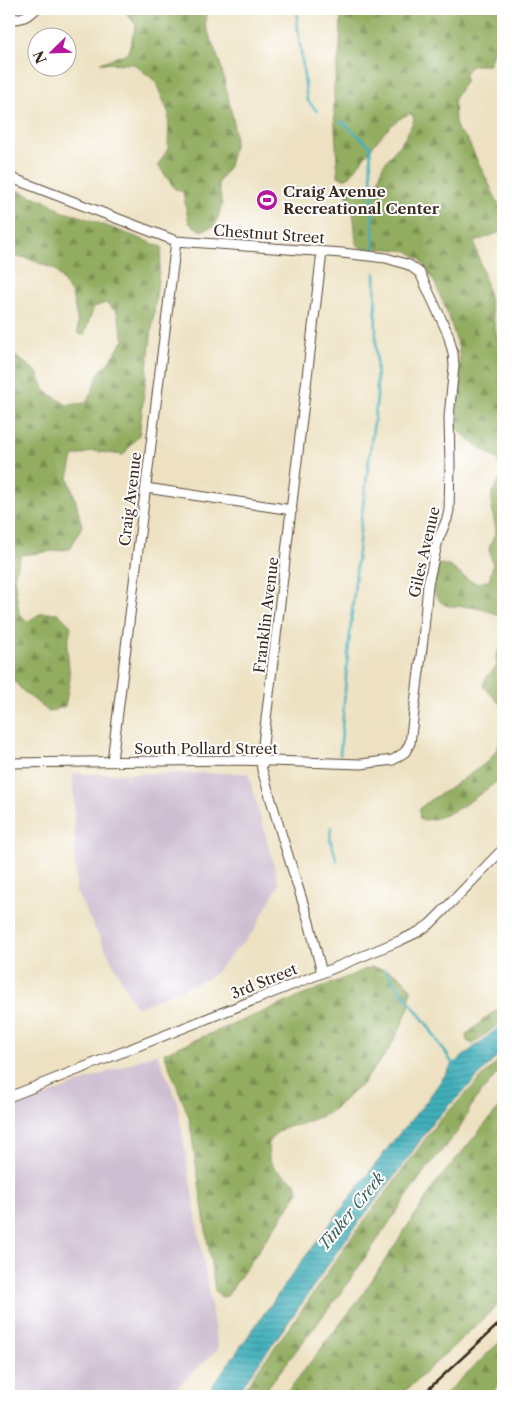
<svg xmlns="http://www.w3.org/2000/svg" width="512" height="1405" font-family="'Libre Caslon Text',serif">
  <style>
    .industrial { fill: #cebed1 }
    .forest { fill: url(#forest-firs); stroke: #666c3f }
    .water { fill: url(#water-rules); stroke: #3d6c6c }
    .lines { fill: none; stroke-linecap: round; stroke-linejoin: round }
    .stream { stroke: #3fafba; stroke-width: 2.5 }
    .minor-casing { stroke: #564536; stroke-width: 11 }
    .minor { stroke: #fff; stroke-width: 9 }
    .rail { stroke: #3b2a1e; stroke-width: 2.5 }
    .labels { text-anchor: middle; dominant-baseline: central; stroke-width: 4; stroke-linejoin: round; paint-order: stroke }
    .poi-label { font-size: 15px; font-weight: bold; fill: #3b2a1e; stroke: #fff; text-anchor: start }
    .street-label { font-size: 15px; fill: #3b2a1e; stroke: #fff }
    .water-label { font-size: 16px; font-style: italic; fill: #3d5f5c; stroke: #fff }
  </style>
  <defs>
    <pattern id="forest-firs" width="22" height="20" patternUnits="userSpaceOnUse" patternTransform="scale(1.25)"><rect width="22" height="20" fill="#92ad60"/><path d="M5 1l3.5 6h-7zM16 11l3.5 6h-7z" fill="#788d4f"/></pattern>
    <pattern id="water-rules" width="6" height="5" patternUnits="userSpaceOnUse" patternTransform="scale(1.25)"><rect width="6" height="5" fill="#3fafba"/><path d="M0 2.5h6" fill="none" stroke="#368f97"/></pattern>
  </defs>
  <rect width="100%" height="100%" fill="#fff"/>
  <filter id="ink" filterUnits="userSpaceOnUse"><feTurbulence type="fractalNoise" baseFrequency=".02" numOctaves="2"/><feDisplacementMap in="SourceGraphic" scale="10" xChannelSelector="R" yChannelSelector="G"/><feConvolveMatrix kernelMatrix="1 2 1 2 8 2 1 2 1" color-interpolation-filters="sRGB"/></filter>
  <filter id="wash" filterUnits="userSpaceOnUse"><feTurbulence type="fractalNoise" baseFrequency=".0096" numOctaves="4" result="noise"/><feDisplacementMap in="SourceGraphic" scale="20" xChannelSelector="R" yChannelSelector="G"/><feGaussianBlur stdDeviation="1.12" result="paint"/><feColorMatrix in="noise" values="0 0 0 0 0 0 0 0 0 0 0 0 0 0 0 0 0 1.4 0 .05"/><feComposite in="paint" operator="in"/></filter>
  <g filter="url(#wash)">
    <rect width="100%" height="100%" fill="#ede1c1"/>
    <!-- industrial -->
    <path class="industrial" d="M248,773L279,884L253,932L211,977L136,1008L76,892L73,774Z
      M157,1053L177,1101L218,1349L168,1396H9V1110Z"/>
    <!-- forest -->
    <path class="forest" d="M123,9H207L205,24L221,66L233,119L235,142L229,166L218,183L222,205L215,226L201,231L189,223L183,192L175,189L158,165L168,149L169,114L155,81L134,64L100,63L128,53L136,25Z
      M341,9H503V20L489,65H472L465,73V82L454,99L455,122L458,131L467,139L503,213V231L474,242L485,279L500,351V362L503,369V617C490,610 476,608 462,606C457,606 450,607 446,605C429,598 432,576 440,564C454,564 462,580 477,583C480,583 485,581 489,581L493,565L489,549L496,531L492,508V492L502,476L498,460L469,440L456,427L460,374L459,349L450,320L435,283L421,260L408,251L389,249L361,248L356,244C355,232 355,218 351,206C349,200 346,196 346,190C356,185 367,185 378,183L383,165L405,138L414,120L412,114C393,114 362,161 350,176L344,179L338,176L334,111V88L340,48Z
      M9,187L50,203L63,212L80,216L162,247L139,435L123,455L93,451L73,457L68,478L75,498L82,526L70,549L21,555L14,576L19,613L27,622L41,613H58L71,626L67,647L70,679L65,706L49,712L23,691L9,675V352L36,371L45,391L67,405L86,403L93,389L99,373L109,362L124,340L117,312L106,303L94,307L84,335L78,334L77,318L72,294L56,270L27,258L9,255Z
      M503,645V715V707L483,686L487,676L497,666L496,655Z
      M503,724V777C482,792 448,822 420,820L419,809L430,800L449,789L490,760L499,745Z
      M371,967C393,971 397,971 411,989L409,1007L400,1029L388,1051L362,1084L329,1113L301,1124L283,1128L274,1135L268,1145L269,1159L275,1169L296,1183L299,1192L227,1296L221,1297L215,1290L189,1117L164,1053Z
      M503,1007V1021L473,1044L467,1041L466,1035L489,1015Z
      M503,1056V1067L474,1101L458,1131L423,1173L343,1290L261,1396H239L304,1307L346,1245L408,1163L436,1124Z
      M503,1104V1300L400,1396H284L358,1301L436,1183L492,1116Z
      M503,1339V1380L489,1396H443Z"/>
    <!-- water -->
    <path class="water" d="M503,1024V1052L498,1055L478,1077L433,1122L406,1161L343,1243L300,1306L235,1396H205L302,1261L394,1140L426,1102L452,1065Z"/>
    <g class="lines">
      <!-- stream -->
      <path class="stream" d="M298,9L297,21L307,100L317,111
        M341,121L370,146L374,250
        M340,755L347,664L361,521L377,398L375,273
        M331,827L330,838L337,861
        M384,969L426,1023L455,1067"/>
    </g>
  </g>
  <g filter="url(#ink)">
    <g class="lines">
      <!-- minor casing -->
      <g class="minor-casing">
        <path id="minor" d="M9,19C20,20 28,17 36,9
          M9,177L176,241L342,253L386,258L409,265L420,273L448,334L453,353L454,366L449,417L450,464L449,510L447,519L438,540L428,584L423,640L410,743L405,752L393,760L361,764L237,760L9,763
          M322,252L261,761L262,770L281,833L309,922L322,973
          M146,488L292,510
          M112,761L176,241
          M9,1097L322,973L399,941L418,932L430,924L444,910L503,849"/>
      </g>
      <!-- minor -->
      <use href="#minor" class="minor"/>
      <!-- rail -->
      <path class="rail" d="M421,1396L503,1320"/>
    </g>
  </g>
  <!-- icons -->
  <defs>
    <g id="stadium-disc" transform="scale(1.125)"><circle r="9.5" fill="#b5179e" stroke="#fff"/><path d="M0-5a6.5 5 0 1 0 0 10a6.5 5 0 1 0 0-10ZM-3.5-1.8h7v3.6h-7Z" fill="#fff"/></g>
  </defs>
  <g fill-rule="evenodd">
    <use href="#stadium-disc" x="267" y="200"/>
  </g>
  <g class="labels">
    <!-- poi labels -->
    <g class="poi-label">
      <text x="283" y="191">Craig Avenue<tspan x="283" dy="17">Recreational Center</tspan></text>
    </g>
    <!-- street labels -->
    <g class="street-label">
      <text transform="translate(269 234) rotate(4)">Chestnut Street</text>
      <text transform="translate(130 499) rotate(-83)">Craig Avenue</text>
      <text transform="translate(424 552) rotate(-77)">Giles Avenue</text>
      <text transform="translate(266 615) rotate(-83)">Franklin Avenue</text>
      <text x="206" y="748">South Pollard Street</text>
      <text transform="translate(264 981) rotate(-22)">3rd Street</text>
    </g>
    <!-- water labels -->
    <g class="water-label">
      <text transform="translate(351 1211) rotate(-51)">Tinker Creek</text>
    </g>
  </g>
  <!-- margin -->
  <rect width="512" height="1405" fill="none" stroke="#fff" stroke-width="30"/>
  <!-- north arrow -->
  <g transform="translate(52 52) rotate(247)"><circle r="24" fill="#ffffff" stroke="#b1aaa5"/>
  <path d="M0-4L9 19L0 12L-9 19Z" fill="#b5179e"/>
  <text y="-8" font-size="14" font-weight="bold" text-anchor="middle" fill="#3b2a1e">N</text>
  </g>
</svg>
